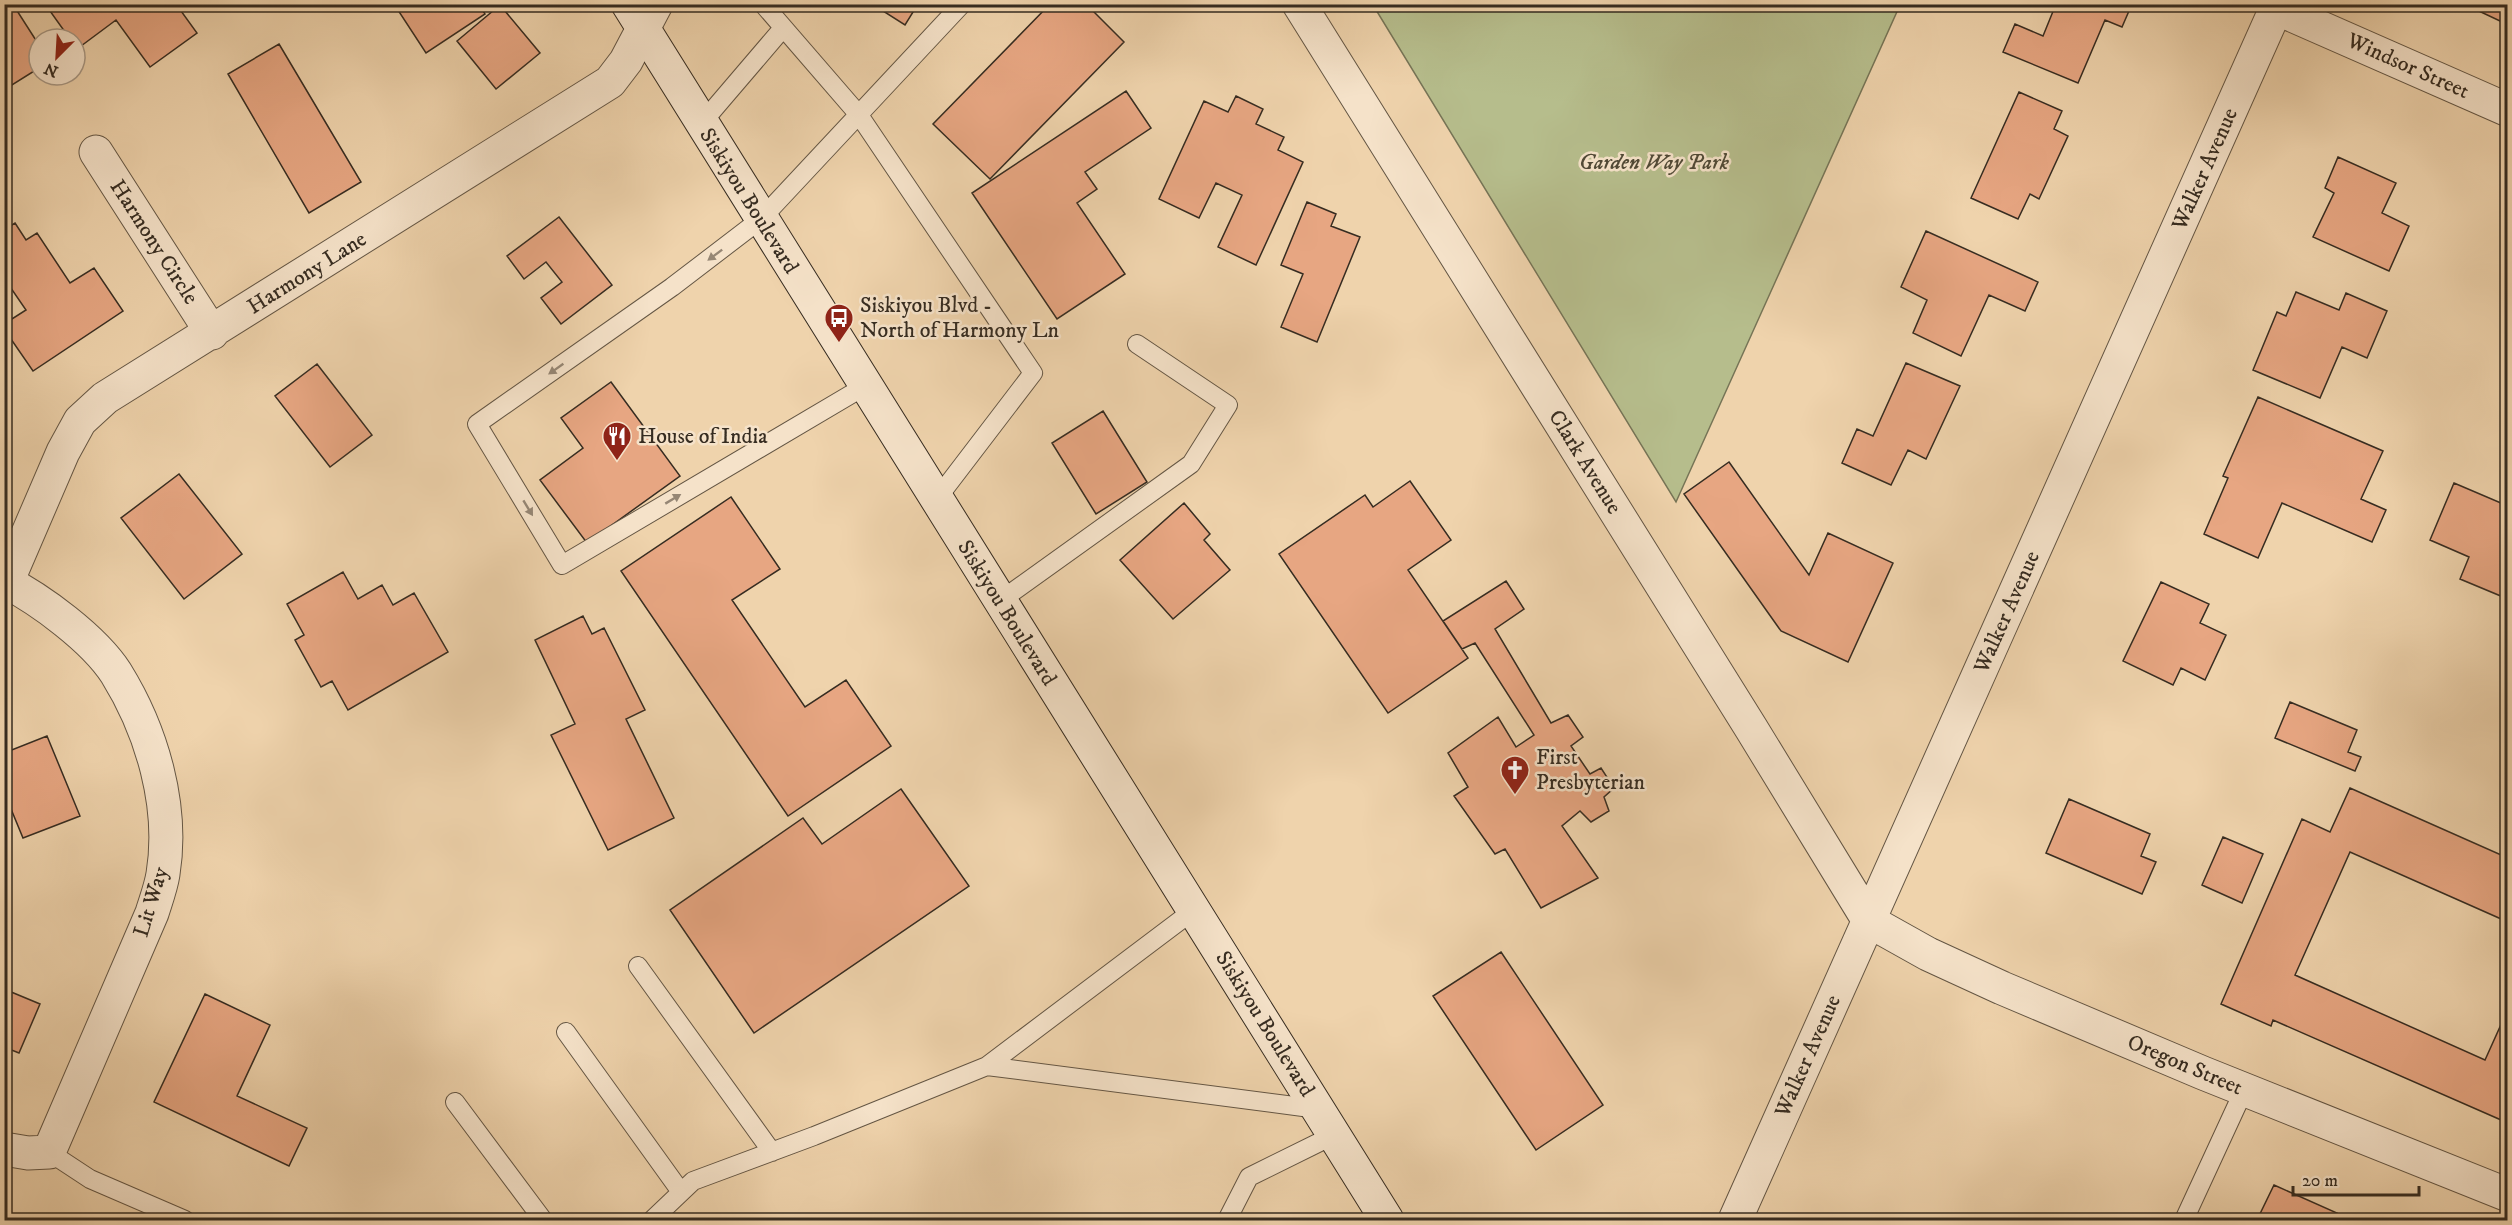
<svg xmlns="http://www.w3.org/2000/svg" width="2512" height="1225" font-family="'IM FELL DW Pica',serif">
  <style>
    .green { fill: #b6bd8c; stroke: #767456; stroke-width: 1.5 }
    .building { fill: #e7a682; stroke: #362c21; stroke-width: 1.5 }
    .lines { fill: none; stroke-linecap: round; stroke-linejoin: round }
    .service-casing { stroke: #645644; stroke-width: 20 }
    .minor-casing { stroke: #645644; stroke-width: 35 }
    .secondary-casing { stroke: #362c21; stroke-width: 35 }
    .service { stroke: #f5e2c9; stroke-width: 18 }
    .minor { stroke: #f5e2c9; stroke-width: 33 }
    .secondary { stroke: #f5e2c9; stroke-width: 33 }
    .oneway { fill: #968775 }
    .labels { text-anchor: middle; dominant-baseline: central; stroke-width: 5; stroke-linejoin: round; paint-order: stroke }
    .street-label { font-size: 22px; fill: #362c21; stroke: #f5e2c9 }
    .park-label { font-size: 22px; font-style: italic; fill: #504936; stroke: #f5e2c9 }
    .poi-label { font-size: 22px; fill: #362c21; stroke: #f5e2c9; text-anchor: start }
  </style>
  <rect width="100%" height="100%" fill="#efd3ac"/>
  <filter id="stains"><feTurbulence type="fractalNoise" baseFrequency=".00333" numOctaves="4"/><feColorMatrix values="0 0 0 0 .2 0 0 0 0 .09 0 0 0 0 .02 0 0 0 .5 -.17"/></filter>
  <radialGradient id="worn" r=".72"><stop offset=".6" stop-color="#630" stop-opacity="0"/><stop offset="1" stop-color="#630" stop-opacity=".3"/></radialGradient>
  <!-- green -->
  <path class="green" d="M1373,5H1900L1676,502Z"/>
  <!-- building -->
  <path class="building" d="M45,4H176L197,33L150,67L116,20L77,49L75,39H70Z
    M394,4H479L485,14L426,53Z
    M872,4H918L905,25Z
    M1050,4H1086L1124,42L990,179L933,124Z
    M2056,4H2132L2122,27L2105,20L2078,83L2003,52L2015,24L2043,36Z
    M2464,4H2508V5L2500,21Z
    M500,5L540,53L496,89L457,41Z
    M14,6L39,45V68L4,90V12Z
    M279,44L361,182L309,213L228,74Z
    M1126,91L1151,128L1085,172L1097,189L1077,203L1125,274L1057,319L972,193Z
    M2019,92L2062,111L2054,129L2068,136L2039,199L2030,194L2018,219L1971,198Z
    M1236,96L1263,109L1256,124L1284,137L1278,150L1303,162L1256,265L1218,247L1242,195L1216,183L1199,218L1159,199L1204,101L1228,112Z
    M2338,157L2396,183L2382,213L2409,226L2389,271L2313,237L2334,193L2325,188Z
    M1307,202L1336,214L1331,226L1360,237L1317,342L1281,327L1303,274L1281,265Z
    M559,217L612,285L561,324L541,298L562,282L546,262L524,279L507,256Z
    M15,223L26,240L37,233L70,283L94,268L123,311L33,371L4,329V324L26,310L4,278V230Z
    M1926,231L2038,282L2025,311L1989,295L1961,356L1913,333L1927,300L1901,287Z
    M2296,292L2339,310L2346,293L2387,311L2367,358L2342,347L2320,398L2253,370L2277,312L2286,316Z
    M1906,363L1960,386L1926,459L1908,450L1891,485L1842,463L1857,429L1873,436Z
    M317,364L372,435L330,467L275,396Z
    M611,382L680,476L587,543L540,480L583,448L561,418Z
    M2258,397L2383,451L2361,499L2386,510L2372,542L2282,503L2258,558L2204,534L2228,478L2223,476Z
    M1103,411L1147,482L1096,514L1052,443Z
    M1729,462L1809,575L1828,533L1893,563L1848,662L1781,631L1684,494Z
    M179,474L242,554L184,599L121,518Z
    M1410,481L1451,540L1408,570L1468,658L1388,713L1279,554L1365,495L1373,507Z
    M2454,483L2508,506V599L2460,579L2469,557L2430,540Z
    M731,497L780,569L732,600L805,707L846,680L891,746L788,816L621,571Z
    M1184,503L1210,534L1204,540L1230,570L1173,619L1120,560Z
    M343,572L358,599L382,585L393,605L414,593L448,652L348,710L332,681L321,687L295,640L304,635L287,604Z
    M1506,581L1524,609L1495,629L1551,723L1568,715L1583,737L1571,746L1590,774L1601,768L1614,788L1604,797L1609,811L1591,822L1580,811L1562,826L1598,878L1541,908L1505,849L1495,854L1454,796L1468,787L1448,753L1498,717L1516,747L1534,735L1475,643L1462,649L1443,621Z
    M2161,582L2209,604L2200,623L2226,635L2205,680L2181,668L2173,685L2123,661Z
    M583,616L592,634L604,628L645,710L626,719L674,818L608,850L551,735L575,724L535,640Z
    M2290,702L2357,730L2348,752L2361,757L2355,771L2275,738Z
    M47,736L80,816L23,838L4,792V753Z
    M2350,788L2508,858V922L2350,852L2295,975L2485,1060L2508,1009V1123L2273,1020L2271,1026L2221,1004L2302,819L2330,832Z
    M901,789L969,886L754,1033L670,910L803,818L822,844Z
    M2069,799L2150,834L2141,856L2156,862L2142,894L2046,853Z
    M2223,837L2263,854L2242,903L2202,885Z
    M1501,952L1603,1105L1536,1150L1433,996Z
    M4,989L40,1004L19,1053L4,1047Z
    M205,994L270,1025L237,1096L307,1128L289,1166L154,1102Z
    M2274,1185L2337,1213L2333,1220H2257Z"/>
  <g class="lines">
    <!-- service casing -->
    <g class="service-casing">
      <path id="service" d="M763,4L859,115L1033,373L936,500
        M701,124L783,28
        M865,386L562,565L477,424L672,287L761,219L962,4
        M1000,601L1191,464L1228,405L1137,344
        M638,966L772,1152
        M566,1032L681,1192
        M987,1066L1318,1109
        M455,1102L543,1220
        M49,1152L90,1179L185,1220
        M652,1220L693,1181L814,1136L987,1066L1194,910
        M1227,1220L1249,1177L1334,1135
        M2184,1220L2244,1090"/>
    </g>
    <!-- minor casing -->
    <g class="minor-casing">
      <path id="minor" d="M1299,4L1751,728L1869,921L1928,954L2002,988L2203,1073L2508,1195
        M2276,8L2508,110
        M96,152L212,333
        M4,581C40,599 94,639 116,673C152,731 174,806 163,874C161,887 156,900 152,913L49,1152L28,1153L4,1149
        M7,582L63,452L80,421L105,398L610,82L626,61L656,4
        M1735,1220L2278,4"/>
    </g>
    <!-- secondary casing -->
    <g class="secondary-casing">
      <path id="secondary" d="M628,4L1387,1220"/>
    </g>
    <!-- service -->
    <use href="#service" class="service"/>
    <!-- minor -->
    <use href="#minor" class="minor"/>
    <!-- secondary -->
    <use href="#secondary" class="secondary"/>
  </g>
  <!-- one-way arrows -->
  <defs><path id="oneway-solid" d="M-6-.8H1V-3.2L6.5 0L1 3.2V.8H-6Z" transform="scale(1.5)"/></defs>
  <g class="oneway">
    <use href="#oneway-solid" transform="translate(715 255) rotate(143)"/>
    <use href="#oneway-solid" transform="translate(556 369) rotate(145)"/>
    <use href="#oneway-solid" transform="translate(673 499) rotate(-31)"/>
    <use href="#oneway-solid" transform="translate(528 508) rotate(59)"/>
  </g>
  <!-- icons -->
  <defs>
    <g id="bus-pin" transform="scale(1.5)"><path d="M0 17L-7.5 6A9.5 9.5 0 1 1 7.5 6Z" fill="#8f2418" stroke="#f5e2c9"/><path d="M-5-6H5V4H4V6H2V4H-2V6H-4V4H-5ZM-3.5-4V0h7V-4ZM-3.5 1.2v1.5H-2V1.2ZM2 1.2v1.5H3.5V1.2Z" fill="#fff"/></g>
    <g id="restaurant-pin" transform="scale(1.5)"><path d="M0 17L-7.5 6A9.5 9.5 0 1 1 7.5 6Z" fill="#8f2418" stroke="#f5e2c9"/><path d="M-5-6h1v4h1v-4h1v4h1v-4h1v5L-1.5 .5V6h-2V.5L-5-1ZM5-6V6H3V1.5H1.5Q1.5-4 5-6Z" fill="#fff"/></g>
    <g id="church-pin" transform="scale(1.5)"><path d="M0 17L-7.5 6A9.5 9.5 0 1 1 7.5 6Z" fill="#8f2418" stroke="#f5e2c9"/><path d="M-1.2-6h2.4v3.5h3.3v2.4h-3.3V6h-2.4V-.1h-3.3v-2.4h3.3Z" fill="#fff"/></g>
  </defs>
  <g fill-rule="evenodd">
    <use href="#bus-pin" x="839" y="318"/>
    <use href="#restaurant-pin" x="617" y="436"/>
    <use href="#church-pin" x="1515" y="770"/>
  </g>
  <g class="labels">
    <!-- street labels -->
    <g class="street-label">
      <text transform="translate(2408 66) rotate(24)">Windsor Street</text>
      <text transform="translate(2205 169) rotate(-66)">Walker Avenue</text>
      <text transform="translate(749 201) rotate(58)">Siskiyou Boulevard</text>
      <text transform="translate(154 242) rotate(57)">Harmony Circle</text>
      <text transform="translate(307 273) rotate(-32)">Harmony Lane</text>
      <text transform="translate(1585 462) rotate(58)">Clark Avenue</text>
      <text transform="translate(2007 612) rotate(-66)">Walker Avenue</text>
      <text transform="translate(1007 613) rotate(58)">Siskiyou Boulevard</text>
      <text transform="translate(151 902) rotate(-73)">Lit Way</text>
      <text transform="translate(1265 1024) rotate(58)">Siskiyou Boulevard</text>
      <text transform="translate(1808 1056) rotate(-66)">Walker Avenue</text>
      <text transform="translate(2185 1065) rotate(23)">Oregon Street</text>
    </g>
    <!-- park labels -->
    <g class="park-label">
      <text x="1654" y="162">Garden Way Park</text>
    </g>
    <!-- poi labels -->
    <g class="poi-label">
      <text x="860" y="305">Siskiyou Blvd -<tspan x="860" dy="25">North of Harmony Ln</tspan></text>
      <text x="638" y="436">House of India</text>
      <text x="1536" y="757">First<tspan x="1536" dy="25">Presbyterian</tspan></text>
    </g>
  </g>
  <!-- margin -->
  <rect width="2512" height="1225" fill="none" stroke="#efd3ac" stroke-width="24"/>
  <rect x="6" y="6" width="2500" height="1213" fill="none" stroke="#362c21" stroke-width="3"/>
  <rect x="12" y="12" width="2488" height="1201" fill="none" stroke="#362c21" stroke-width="1.5"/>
  <!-- north arrow -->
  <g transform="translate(57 57) rotate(204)"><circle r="28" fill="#f5e2c9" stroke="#a99986" stroke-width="1.5"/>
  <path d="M0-4.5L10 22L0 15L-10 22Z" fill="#8f2418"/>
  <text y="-9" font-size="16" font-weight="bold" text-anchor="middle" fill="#362c21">N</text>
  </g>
  <!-- scale -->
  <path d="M2293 1186v9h126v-9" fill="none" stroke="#362c21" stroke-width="3"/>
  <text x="2302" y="1186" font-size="18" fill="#362c21" stroke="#f5e2c9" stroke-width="4.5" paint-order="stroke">20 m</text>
  <rect width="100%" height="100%" filter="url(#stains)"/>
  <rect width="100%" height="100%" fill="url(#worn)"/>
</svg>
